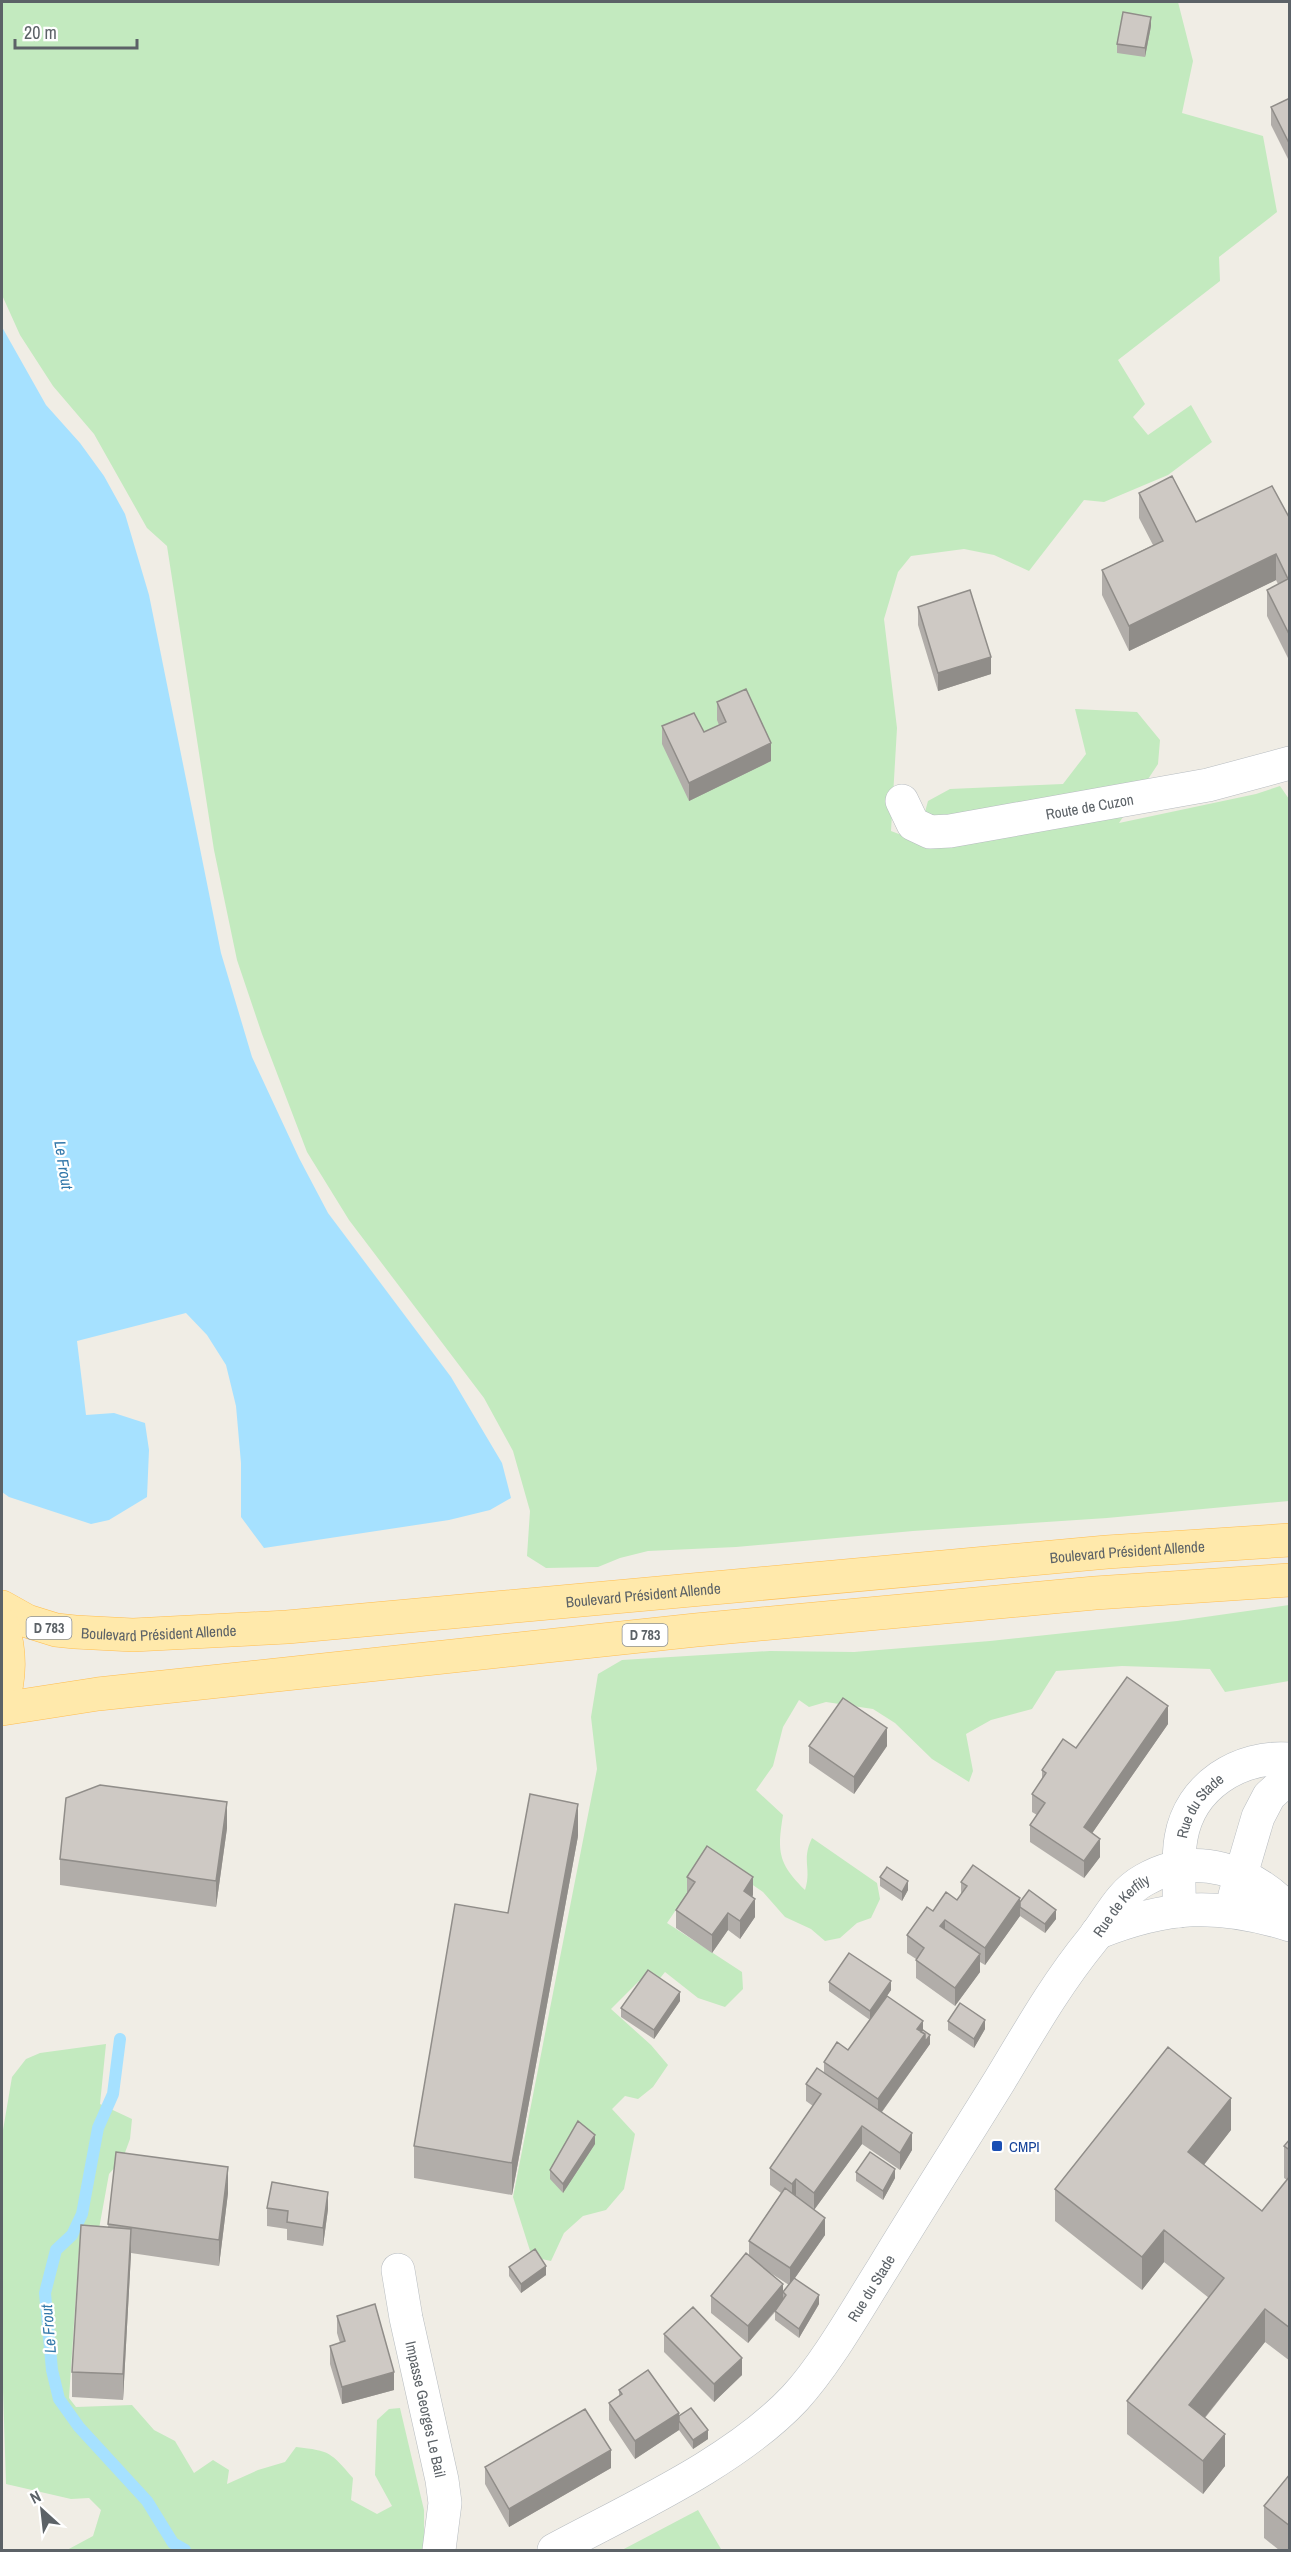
<svg xmlns="http://www.w3.org/2000/svg" width="1291" height="2552" font-family="'Archivo Narrow',sans-serif">
  <style>
    .green { fill: #c3eabf }
    .water { fill: #a6e1ff }
    .lines { fill: none; stroke-linecap: round; stroke-linejoin: round }
    .stream { stroke: #a6e1ff; stroke-width: 12 }
    .minor-casing { stroke: #b7bcc0; stroke-width: 34 }
    .primary-casing { stroke: #ffbd4f; stroke-width: 34 }
    .minor { stroke: #fff; stroke-width: 33 }
    .primary { stroke: #ffe9ab; stroke-width: 33 }
    .wall { fill: #b1ada9; fill-rule: evenodd }
    .shaded-wall { fill: #908d89 }
    .building { fill: #cec9c4; stroke: #908d89; stroke-width: 1.5 }
    .transit-dot { fill: #1a4fb4; stroke: #fff; stroke-width: 2 }
    .labels { text-anchor: middle; dominant-baseline: central; stroke-width: 4.5; stroke-linejoin: round; paint-order: stroke }
    .shield { fill: #fff; stroke: #8d9195; stroke-width: 1.5 }
    .shield-label { font-size: 14px; font-weight: bold; fill: #5c6267 }
    .street-label { font-size: 15px; fill: #5c6267; stroke: #fff }
    .transit-label { font-size: 15px; fill: #164399; stroke: #fff; text-anchor: start }
    .water-label { font-size: 16px; font-style: italic; fill: #3378aa; stroke: #fff }
  </style>
  <rect width="100%" height="100%" fill="#f0ede5"/>
  <!-- green -->
  <path class="green" d="M2,2H1178L1193,61L1182,113L1263,136L1277,212L1219,257L1220,281L1118,360L1145,404L1133,417L1148,435L1191,405L1212,442L1168,475L1104,502L1084,500L1029,571L994,555L964,549L911,556L898,572L884,619L897,728L891,831L917,841L928,801L950,789L1063,784L1086,754L1075,709L1137,712L1160,740L1158,764L1119,823L1256,794L1280,786L1289,799V1501L1107,1518L913,1531L736,1547L648,1551L620,1558L598,1567L546,1568L527,1556L530,1511L513,1451L484,1398L349,1220L307,1152L262,1034L237,960L214,850L167,546L147,528L94,434L53,386L20,335L2,295Z
    M1289,1605V1681L1225,1692L1210,1669L1122,1666L1056,1671L1032,1709L991,1720L966,1734L973,1771L969,1782L932,1759L895,1723L873,1709L826,1702L809,1707L799,1700L783,1727L773,1766L756,1790L783,1815C777,1852 778,1863 805,1890C812,1868 801,1861 812,1838L877,1883L880,1899L871,1918L857,1923L840,1938L825,1941L811,1929L785,1917L763,1892L712,1857L667,1923L742,1972L743,1989L725,2007L698,1998L665,1972L657,1982L639,1981L611,2009L651,2045L668,2065L653,2087L638,2099L625,2096L612,2109L635,2134L624,2189L606,2210L583,2216L564,2233L551,2261L532,2257L513,2197L597,1769L591,1717L598,1674L622,1660L770,1651L854,1652L990,1641L1177,1621Z
    M106,2044L100,2104L132,2119L130,2139L123,2158L109,2174L96,2245L79,2249L69,2398L76,2407L132,2405L154,2430L175,2441L194,2473L213,2460L229,2470L227,2484L258,2470L285,2462L296,2447C331,2451 330,2452 353,2478L351,2500L377,2514L392,2506L375,2475L377,2420L389,2409L400,2408L424,2510V2550H67L93,2536L101,2510L89,2498L71,2499L6,2484L2,2359V2136L12,2077L26,2059L40,2053Z
    M698,2510L721,2549L719,2550H622Z"/>
  <!-- water -->
  <path class="water" d="M2,327L46,405L80,443L104,476L125,514L149,595L221,953L252,1057L299,1158L328,1213L451,1377L502,1463L511,1498L490,1510L449,1520L264,1548L241,1517V1463L236,1406L226,1365L207,1335L186,1313L77,1341L86,1415L114,1413L145,1423L149,1450L147,1497L109,1520L91,1524L9,1497L2,1492Z"/>
  <g class="lines">
    <!-- stream -->
    <path class="stream" d="M120,2039L113,2094L98,2128L82,2214L72,2235L56,2250L45,2293L52,2370L59,2399L79,2427L147,2501L173,2543L185,2550"/>
    <!-- minor casing -->
    <g class="minor-casing">
      <g id="minor">
        <path id="s1" d="M902,801L913,824L930,832L950,831L1208,785L1290,763"/>
        <path d="M1235,1895L1258,1817L1269,1796L1290,1777"/>
        <path id="s2" d="M1179,1911C1180,1887 1177,1861 1181,1838C1190,1786 1239,1755 1290,1759"/>
        <path d="M1097,1933C1167,1905 1217,1902 1290,1925"/>
        <path id="s3" d="M398,2270L406,2318L442,2480L445,2503L439,2550"/>
        <path id="s4" d="M554,2550C632,2508 735,2462 795,2398C827,2363 857,2309 883,2268C921,2205 961,2143 1000,2080C1029,2032 1056,1984 1092,1940C1109,1919 1119,1894 1144,1880C1196,1850 1251,1870 1290,1911"/>
      </g>
    </g>
    <!-- primary casing -->
    <g class="primary-casing">
      <g id="primary">
        <path id="s5" d="M2,1607L27,1621L56,1630L75,1632L133,1635L287,1627L1107,1552L1290,1540"/>
        <path d="M2,1624C11,1653 10,1677 2,1705"/>
        <path d="M2,1709L98,1694L696,1630L1095,1593L1290,1580"/>
      </g>
    </g>
    <!-- minor -->
    <use href="#minor" class="minor"/>
    <!-- primary -->
    <use href="#primary" class="primary"/>
  </g>
  <!-- wall -->
  <path class="wall" d="M1151,26L1145,57L1117,53V44Z
    M1290,98V163L1271,125V107Z
    M1139,493L1196,522L1290,519V662L1267,616V590L1278,584L1276,580L1129,651L1102,595V570L1153,545L1139,518Z
    M918,607L991,674L938,691L918,625Z
    M717,702L771,761L689,801L662,744V726L704,732L719,725L717,720Z
    M1168,1724L1092,1833L1100,1857L1084,1878L1030,1842V1825L1037,1815L1032,1812V1794L1042,1780V1770L1076,1748Z
    M809,1746H887L854,1794L809,1763Z
    M227,1828L216,1907L60,1885V1859Z
    M578,1836L512,2195L414,2178V2146L508,1913Z
    M687,1877L753,1895L752,1897L755,1917L740,1939L728,1930L712,1953L676,1928V1910L687,1893Z
    M880,1877L908,1890L902,1901L880,1886Z
    M961,1882L1020,1902L1056,1919L1045,1933L1020,1916L985,1965L980,1962V1972L955,2006L916,1978V1959L907,1953V1935L933,1911L957,1900L961,1895Z
    M829,1982L891,1990L887,1996L923,2030L930,2044L882,2112L912,2150L900,2170L862,2144L814,2210L825,2235L795,2278L819,2304L799,2338L775,2320V2312L748,2343L711,2313V2296L749,2256V2241L781,2193L770,2185V2168L813,2106L806,2101V2084L824,2072V2062L848,2050L870,2020L829,1991ZM766,2270L789,2285L783,2292Z
    M680,2001L654,2039L621,2017V2008Z
    M948,2021L985,2029L974,2048L948,2030Z
    M1231,2130L1204,2165L1262,2211L1287,2180L1284,2178V2146L1290,2139V2361L1265,2342L1205,2418L1225,2466L1203,2494L1127,2434V2401L1209,2298L1164,2262L1142,2290L1055,2221V2189Z
    M595,2144L563,2193L550,2179V2170Z
    M116,2152L228,2193L219,2266L131,2253L123,2400L72,2397V2372L108,2227Z
    M856,2172L895,2178L883,2200L856,2181Z
    M267,2208L328,2209L323,2246L287,2240V2229L267,2226Z
    M509,2267L546,2275L521,2293L509,2276Z
    M337,2316L394,2390L342,2404L330,2364V2346L340,2343L337,2333Z
    M664,2334L742,2375L714,2402L664,2352Z
    M619,2390L679,2416L708,2439L693,2449L679,2430L635,2459L609,2420V2403L619,2396Z
    M485,2467L611,2468L509,2527L485,2484Z
    M1290,2474V2550H1279L1264,2538V2506Z"/>
  <!-- shaded-wall -->
  <path class="shaded-wall" d="M1151,17V26L1145,57V48Z
    M1276,554V580L1129,651V626Z
    M991,657V674L938,691V673Z
    M771,743V761L689,801V783Z
    M1168,1706V1724L1084,1845V1827Z
    M887,1728V1746L854,1794V1777Z
    M227,1802V1828L216,1907V1881Z
    M578,1804V1836L512,2195V2163Z
    M1100,1839V1857L1084,1878V1861Z
    M753,1877V1895L744,1909V1891Z
    M908,1881V1890L902,1901V1892Z
    M1020,1898V1916L985,1965V1948Z
    M755,1899V1917L740,1939V1921Z
    M1056,1910V1919L1045,1933V1924Z
    M728,1913V1930L712,1953V1935Z
    M945,1920V1937L940,1926Z
    M980,1954V1972L955,2006V1988Z
    M891,1981V1990L870,2020V2011Z
    M680,1992V2001L654,2039V2030Z
    M985,2020V2029L974,2048V2039Z
    M923,2021V2037L925,2034L930,2035V2044L878,2117V2099L917,2029Z
    M1231,2098V2130L1188,2185V2152Z
    M862,2126V2144L814,2210V2193Z
    M912,2133V2150L900,2170V2153Z
    M595,2135V2144L563,2193V2184Z
    M228,2167V2193L219,2266V2240Z
    M895,2169V2178L883,2200V2191Z
    M796,2179V2197L792,2201V2184Z
    M328,2192V2209L323,2246V2228Z
    M825,2218V2235L790,2285V2268Z
    M131,2229V2254L123,2400V2374Z
    M1164,2230V2262L1142,2290V2257Z
    M546,2266V2275L521,2293V2284Z
    M783,2284V2301L748,2343V2326Z
    M819,2295V2304L799,2338V2329Z
    M1265,2309V2342L1189,2437V2405Z
    M742,2358V2375L714,2402V2384Z
    M394,2372V2390L342,2404V2387Z
    M679,2413V2430L635,2459V2441Z
    M708,2430V2439L693,2449V2440Z
    M1225,2434V2466L1203,2494V2461Z
    M611,2450V2468L509,2527V2509Z"/>
  <!-- building -->
  <path class="building" d="M1123,12L1151,17L1145,48L1117,44Z
    M1290,98V145L1271,107Z
    M1172,476L1196,522L1272,486L1290,519V636L1267,590L1288,579L1276,554L1129,626L1102,570L1163,541L1139,493Z
    M970,590L991,657L938,673L918,607Z
    M746,689L771,743L689,783L662,726L694,713L704,732L726,722L717,702Z
    M1127,1677L1168,1706L1084,1827L1100,1839L1084,1861L1030,1825L1045,1803L1032,1794L1046,1773L1042,1770L1063,1739L1076,1748Z
    M843,1698L887,1728L854,1777L809,1746Z
    M100,1785L227,1802L216,1881L60,1859L66,1798Z
    M530,1794L578,1804L512,2163L414,2146L455,1904L508,1913Z
    M707,1846L753,1877L744,1891L755,1899L740,1921L728,1913L712,1935L676,1910L695,1882L687,1877Z
    M973,1865L1020,1898L985,1948L945,1920L940,1926L980,1954L955,1988L916,1960L924,1948L907,1935L927,1907L933,1911L946,1892L957,1900L967,1886L961,1882Z
    M887,1867L908,1881L902,1892L880,1877Z
    M1029,1890L1056,1910L1045,1924L1020,1907V1902Z
    M849,1953L891,1981L870,2011L829,1982Z
    M648,1970L680,1992L654,2030L621,2008Z
    M887,1996L923,2021L917,2029L925,2034L878,2099L824,2062L837,2042L848,2050Z
    M960,2003L985,2020L974,2039L948,2021Z
    M923,2030L930,2035L925,2042V2034L921,2032Z
    M1168,2047L1231,2098L1188,2152L1262,2211L1290,2176V2328L1265,2309L1189,2405L1225,2434L1203,2461L1127,2401L1224,2278L1164,2230L1142,2257L1055,2189Z
    M817,2068L912,2133L900,2153L862,2126L814,2193L796,2179L792,2184L770,2168L821,2094L806,2084Z
    M578,2121L595,2135L563,2184L550,2170Z
    M1290,2139V2150L1284,2146Z
    M116,2152L228,2167L219,2240L108,2224Z
    M870,2152L895,2169L883,2191L856,2172Z
    M272,2182L328,2192L323,2228L287,2222L288,2211L267,2208Z
    M785,2188L825,2218L790,2268L749,2241Z
    M81,2225L131,2229L123,2374L72,2372Z
    M535,2249L546,2266L521,2284L509,2267Z
    M746,2253L783,2284L748,2326L711,2296Z
    M794,2278L819,2295L799,2329L775,2311L786,2295L783,2292Z
    M375,2304L394,2372L342,2387L330,2346L345,2341L337,2316Z
    M693,2307L742,2358L714,2384L664,2334Z
    M648,2370L679,2413L635,2441L609,2403L622,2394L619,2390Z
    M691,2408L708,2430L693,2440L679,2421V2416Z
    M585,2409L611,2450L509,2509L485,2467Z
    M1290,2474V2526L1264,2506Z"/>
  <!-- markers -->
  <rect class="transit-dot" x="991" y="2140" width="12" height="12" rx="3"/>
  <g class="labels">
    <!-- shield labels -->
    <g class="shield">
      <rect x="26.5" y="1617" width="45" height="22" rx="4.5"/>
      <rect x="622.5" y="1624" width="45" height="22" rx="4.5"/>
    </g>
    <g class="shield-label">
      <text x="49" y="1628">D 783</text>
      <text x="645" y="1635">D 783</text>
    </g>
    <!-- street labels -->
    <g class="street-label">
      <text stroke="none"><textPath href="#s1" startOffset="206">Route de Cuzon</textPath></text>
      <text stroke="none"><textPath href="#s5" startOffset="1134">Boulevard Président Allende</textPath></text>
      <text stroke="none"><textPath href="#s5" startOffset="648">Boulevard Président Allende</textPath></text>
      <text stroke="none"><textPath href="#s5" startOffset="162">Boulevard Président Allende</textPath></text>
      <text stroke="none"><textPath href="#s2" startOffset="111">Rue du Stade</textPath></text>
      <text stroke="none"><textPath href="#s4" startOffset="878">Rue de Kerfily</textPath></text>
      <text stroke="none"><textPath href="#s4" startOffset="420">Rue du Stade</textPath></text>
      <text stroke="none"><textPath href="#s3" startOffset="142">Impasse Georges Le Bail</textPath></text>
    </g>
    <!-- transit labels -->
    <g class="transit-label">
      <text x="1009" y="2146">CMPI</text>
    </g>
    <!-- water labels -->
    <g class="water-label">
      <text transform="translate(64 1165) rotate(81)">Le Frout</text>
      <text transform="translate(48 2329) rotate(-95)">Le Frout</text>
    </g>
  </g>
  <!-- border -->
  <rect width="1291" height="2552" fill="none" stroke="#5c6267" stroke-width="6"/>
  <!-- north arrow -->
  <g transform="translate(42 2510) rotate(333)" stroke="#ffffff" stroke-width="4.5" paint-order="stroke">
  <path d="M0-4.5L10 22L0 15L-10 22Z" fill="#5c6267"/>
  <text y="-9" font-size="16" font-weight="bold" text-anchor="middle" fill="#5c6267">N</text>
  </g>
  <!-- scale -->
  <path d="M15 39v9h122v-9" fill="none" stroke="#5c6267" stroke-width="3"/>
  <text x="24" y="39" font-size="18" fill="#5c6267" stroke="#ffffff" stroke-width="4.5" paint-order="stroke">20 m</text>
</svg>
